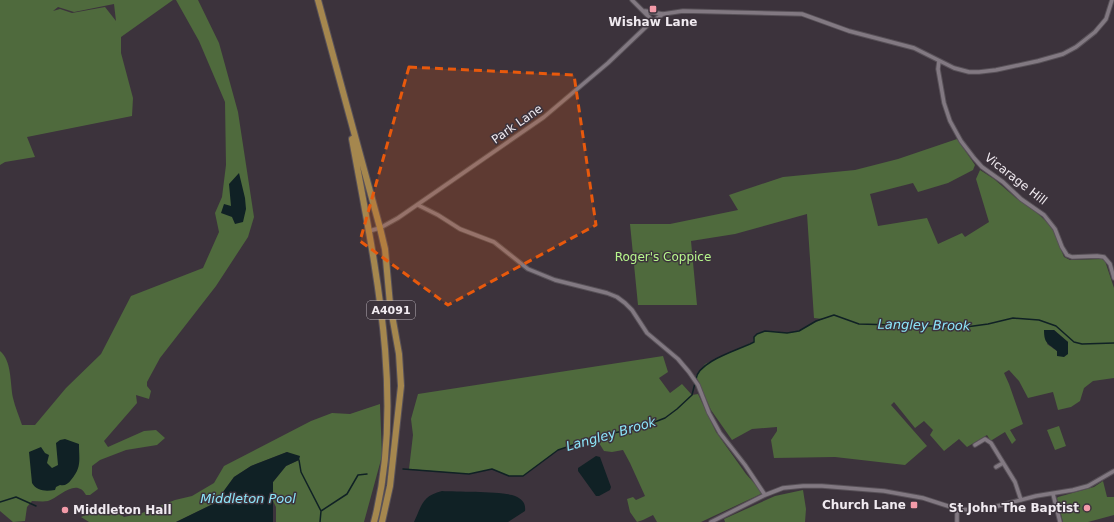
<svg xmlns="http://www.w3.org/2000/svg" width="1114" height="522" font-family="'DejaVu Sans',sans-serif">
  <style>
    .green { fill: #4f6a3d; fill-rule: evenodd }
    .water { fill: #102125 }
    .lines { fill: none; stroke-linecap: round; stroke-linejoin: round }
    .stream { stroke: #102125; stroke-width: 1.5 }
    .minor-casing { stroke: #585158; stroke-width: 5.5 }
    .primary-casing { stroke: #585158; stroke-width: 8 }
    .minor { stroke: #827982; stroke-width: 3.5 }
    .primary { stroke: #a5874e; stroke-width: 6 }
    .marked { fill: #e8590c; fill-opacity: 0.2; stroke: #e8590c; stroke-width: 3; stroke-dasharray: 8 5; stroke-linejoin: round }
    .poi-dot { fill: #f39aa8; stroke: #3c333c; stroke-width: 1.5 }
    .labels { text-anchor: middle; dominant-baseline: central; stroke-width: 3; stroke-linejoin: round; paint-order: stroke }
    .shield { fill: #3c333c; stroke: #bab3ba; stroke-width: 1 }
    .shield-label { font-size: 11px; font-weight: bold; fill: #f0eaf0 }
    .poi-label { font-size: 12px; font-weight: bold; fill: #f0eaf0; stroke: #3c333c; text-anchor: end }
    .street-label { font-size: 12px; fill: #f0eaf0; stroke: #3c333c }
    .park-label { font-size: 12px; fill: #b7f78c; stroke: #3c333c }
    .water-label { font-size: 13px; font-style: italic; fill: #8ce6fa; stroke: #3c333c }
  </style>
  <rect width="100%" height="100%" fill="#3c333c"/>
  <!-- green -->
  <path class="green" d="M0,0H173L121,37V53L133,98L132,116L27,137L35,157L5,162L0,165ZM114,4L116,21L105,7L72,13L60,9L53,11L58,7L74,12Z
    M176,0H198L219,43L238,112L254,217L248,237L216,286L160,358L147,382V386L151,391L149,399L136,395L137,403L104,441L108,447L144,431L156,430L165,438L157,445L126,450L100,460L92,466V475L98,489L90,495H86C76,477 59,498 48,501C43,502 37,501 32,501L27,507L25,521L13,522L0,511V351C12,361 10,383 13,398C15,407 19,416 22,425H35L66,388L101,354L131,296L203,268L219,232L215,213L222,197L226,165L225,102L199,41Z
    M957,139L975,165L973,170L948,183L918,192L913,183L870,194L878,226L927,218L938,244L962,233L965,237L989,222L976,179L980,170L994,179L1016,198L1033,209L1052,227L1064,257L1070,260L1102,259L1105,261L1114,288V378L1093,381L1084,388L1080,401L1071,407L1058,410L1053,392L1028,398L1019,381L1009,370L1004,373L1009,384L1023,424L1010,430L1016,440L1012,444L1005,432L992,440H990L987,435L967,447L959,439L944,451L930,435L933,430L924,421L915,428L894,402L891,405L927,446L905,465L835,457L774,458L771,440L777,431V427L752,429L732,440L711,410L696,376L705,364L753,342C755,326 775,332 785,333C789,333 794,332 798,331C807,328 814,322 823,319L814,318L807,214L735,234L691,241L697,305H638L630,224H670L738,210L729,195L783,177L855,170L898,159ZM1054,330L1068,342L1058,356L1057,351L1047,344Z
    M663,356L668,372L659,378L670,393L682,384L692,395L698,394L716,432L746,474L763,493L701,522H657L653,515L643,520L637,522L630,512L627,499L633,497L636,500L645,496L630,463L623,450L612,452L604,451L599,443L598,437L558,450L523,476H509L492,469L469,474L409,469L413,435L411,419L418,394Z
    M380,404L382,456L364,522H276V507L272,499L273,482L286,466L299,460L287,452L251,466L234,477L215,503L176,522H89L81,517L109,505L124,517L142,513L175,500L192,496L214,483L224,466L311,421L332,413L350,414Z
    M1059,426L1066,446L1055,450L1047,430Z
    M1103,481L1107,497H1114V515L1088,522H1063L1057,498L1058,497L1094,487Z
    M803,490L806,509L805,522H725L724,519L775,496Z"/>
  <!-- water -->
  <path class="water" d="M239,173L245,198L246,209L243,222L235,224L232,217L221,213L224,204L231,206L229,184Z
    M1044,330H1054L1068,342V354L1064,357L1057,356V351C1048,343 1044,344 1044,330Z
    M65,439L79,444C79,460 82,467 71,480C68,484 65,486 60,485L56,487L55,490C47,491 37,492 32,483L29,452L41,447L45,453L49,455L47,463L52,468L58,465L56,443L60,440Z
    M287,452L300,456L299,460L286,466L273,482V522H176L215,503L234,477L251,466Z
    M596,456L600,457L611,487L610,490L599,496H596L578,471V468Z
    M442,491C458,492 503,491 515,496C522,499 526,503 525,511L508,522H414C422,505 422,496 442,491Z"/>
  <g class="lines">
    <!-- stream -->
    <path class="stream" d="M696,379C698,362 735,351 750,344L754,342V337L757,334L765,331L787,333L799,331L816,321L834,315L859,324L966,327L988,324L1013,318L1039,320L1056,326L1074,342L1082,344L1114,343
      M299,460L301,472L321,511L347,494L358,475L367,474
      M403,469L469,474L492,469L509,476H523L558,450L603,435L639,428L665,418L677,409L692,395L695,383
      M0,502L16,497L36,506
      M320,522L321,511"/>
    <!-- minor casing -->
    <g class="minor-casing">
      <path id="minor" d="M632,0L653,21
        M645,11L663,14L683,11L802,14L849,31L914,48L954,68L969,72H979L996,70L1038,61L1063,54L1076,47L1095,32L1106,19L1112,0
        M939,61L938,69L944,103L950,121L961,141L974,158L982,167L1003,182L1021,199L1044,215L1055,229L1062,247L1067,255L1072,257L1097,256L1104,257L1110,264L1114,278
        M418,205L438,215L460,229L494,242L528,269L555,280L607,293L617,297L625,303L632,310L647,333L678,359L689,372L698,385L709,413L720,433L745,465L765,495
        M369,231L380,228L398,218L544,117L608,63L649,24L663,14
        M975,445L985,439L991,443L1015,482L1021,500
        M996,467L1003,463
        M1053,494L1060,522
        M711,522L765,495L783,488L803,486H822L884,491L923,498L957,509L972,510L994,507L1036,496L1073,490L1088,486L1114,471
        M957,522V509"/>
    </g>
    <!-- primary casing -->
    <g class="primary-casing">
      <path id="primary" d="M318,0L380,228L385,249L390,304L399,354L401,386L390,486L382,522
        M352,139C374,261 406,399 374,522"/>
    </g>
    <!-- minor -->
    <use href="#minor" class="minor"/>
    <!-- primary -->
    <use href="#primary" class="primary"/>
  </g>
  <!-- marked area -->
  <path class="marked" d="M409,67L574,75L596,225L448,305L360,241Z"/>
  <!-- markers -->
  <g class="poi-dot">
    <rect x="649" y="5" width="8" height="8" rx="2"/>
    <rect x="910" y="501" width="8" height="8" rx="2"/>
    <circle cx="1087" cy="508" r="4"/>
    <circle cx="65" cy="510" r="4"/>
  </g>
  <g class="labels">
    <!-- shield labels -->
    <rect class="shield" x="367" y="301" width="48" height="18" rx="3"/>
    <g class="shield-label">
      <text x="391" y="310">A4091</text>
    </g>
    <!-- poi labels -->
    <g class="poi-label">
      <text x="653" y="22" text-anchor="middle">Wishaw Lane</text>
      <text x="906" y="505">Church Lane</text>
      <text x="1079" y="508">St John The Baptist</text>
      <text x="73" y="510" text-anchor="start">Middleton Hall</text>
    </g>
    <!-- street labels -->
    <g class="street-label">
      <text transform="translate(517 124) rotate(-35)">Park Lane</text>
      <text transform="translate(1016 179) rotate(38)">Vicarage Hill</text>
    </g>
    <!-- park labels -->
    <g class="park-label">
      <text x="663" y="257">Roger's Coppice</text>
    </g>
    <!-- water labels -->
    <g class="water-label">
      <text transform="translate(924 325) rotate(1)">Langley Brook</text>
      <text transform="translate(611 434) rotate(-16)">Langley Brook</text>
      <text x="248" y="498">Middleton Pool</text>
    </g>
  </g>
</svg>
